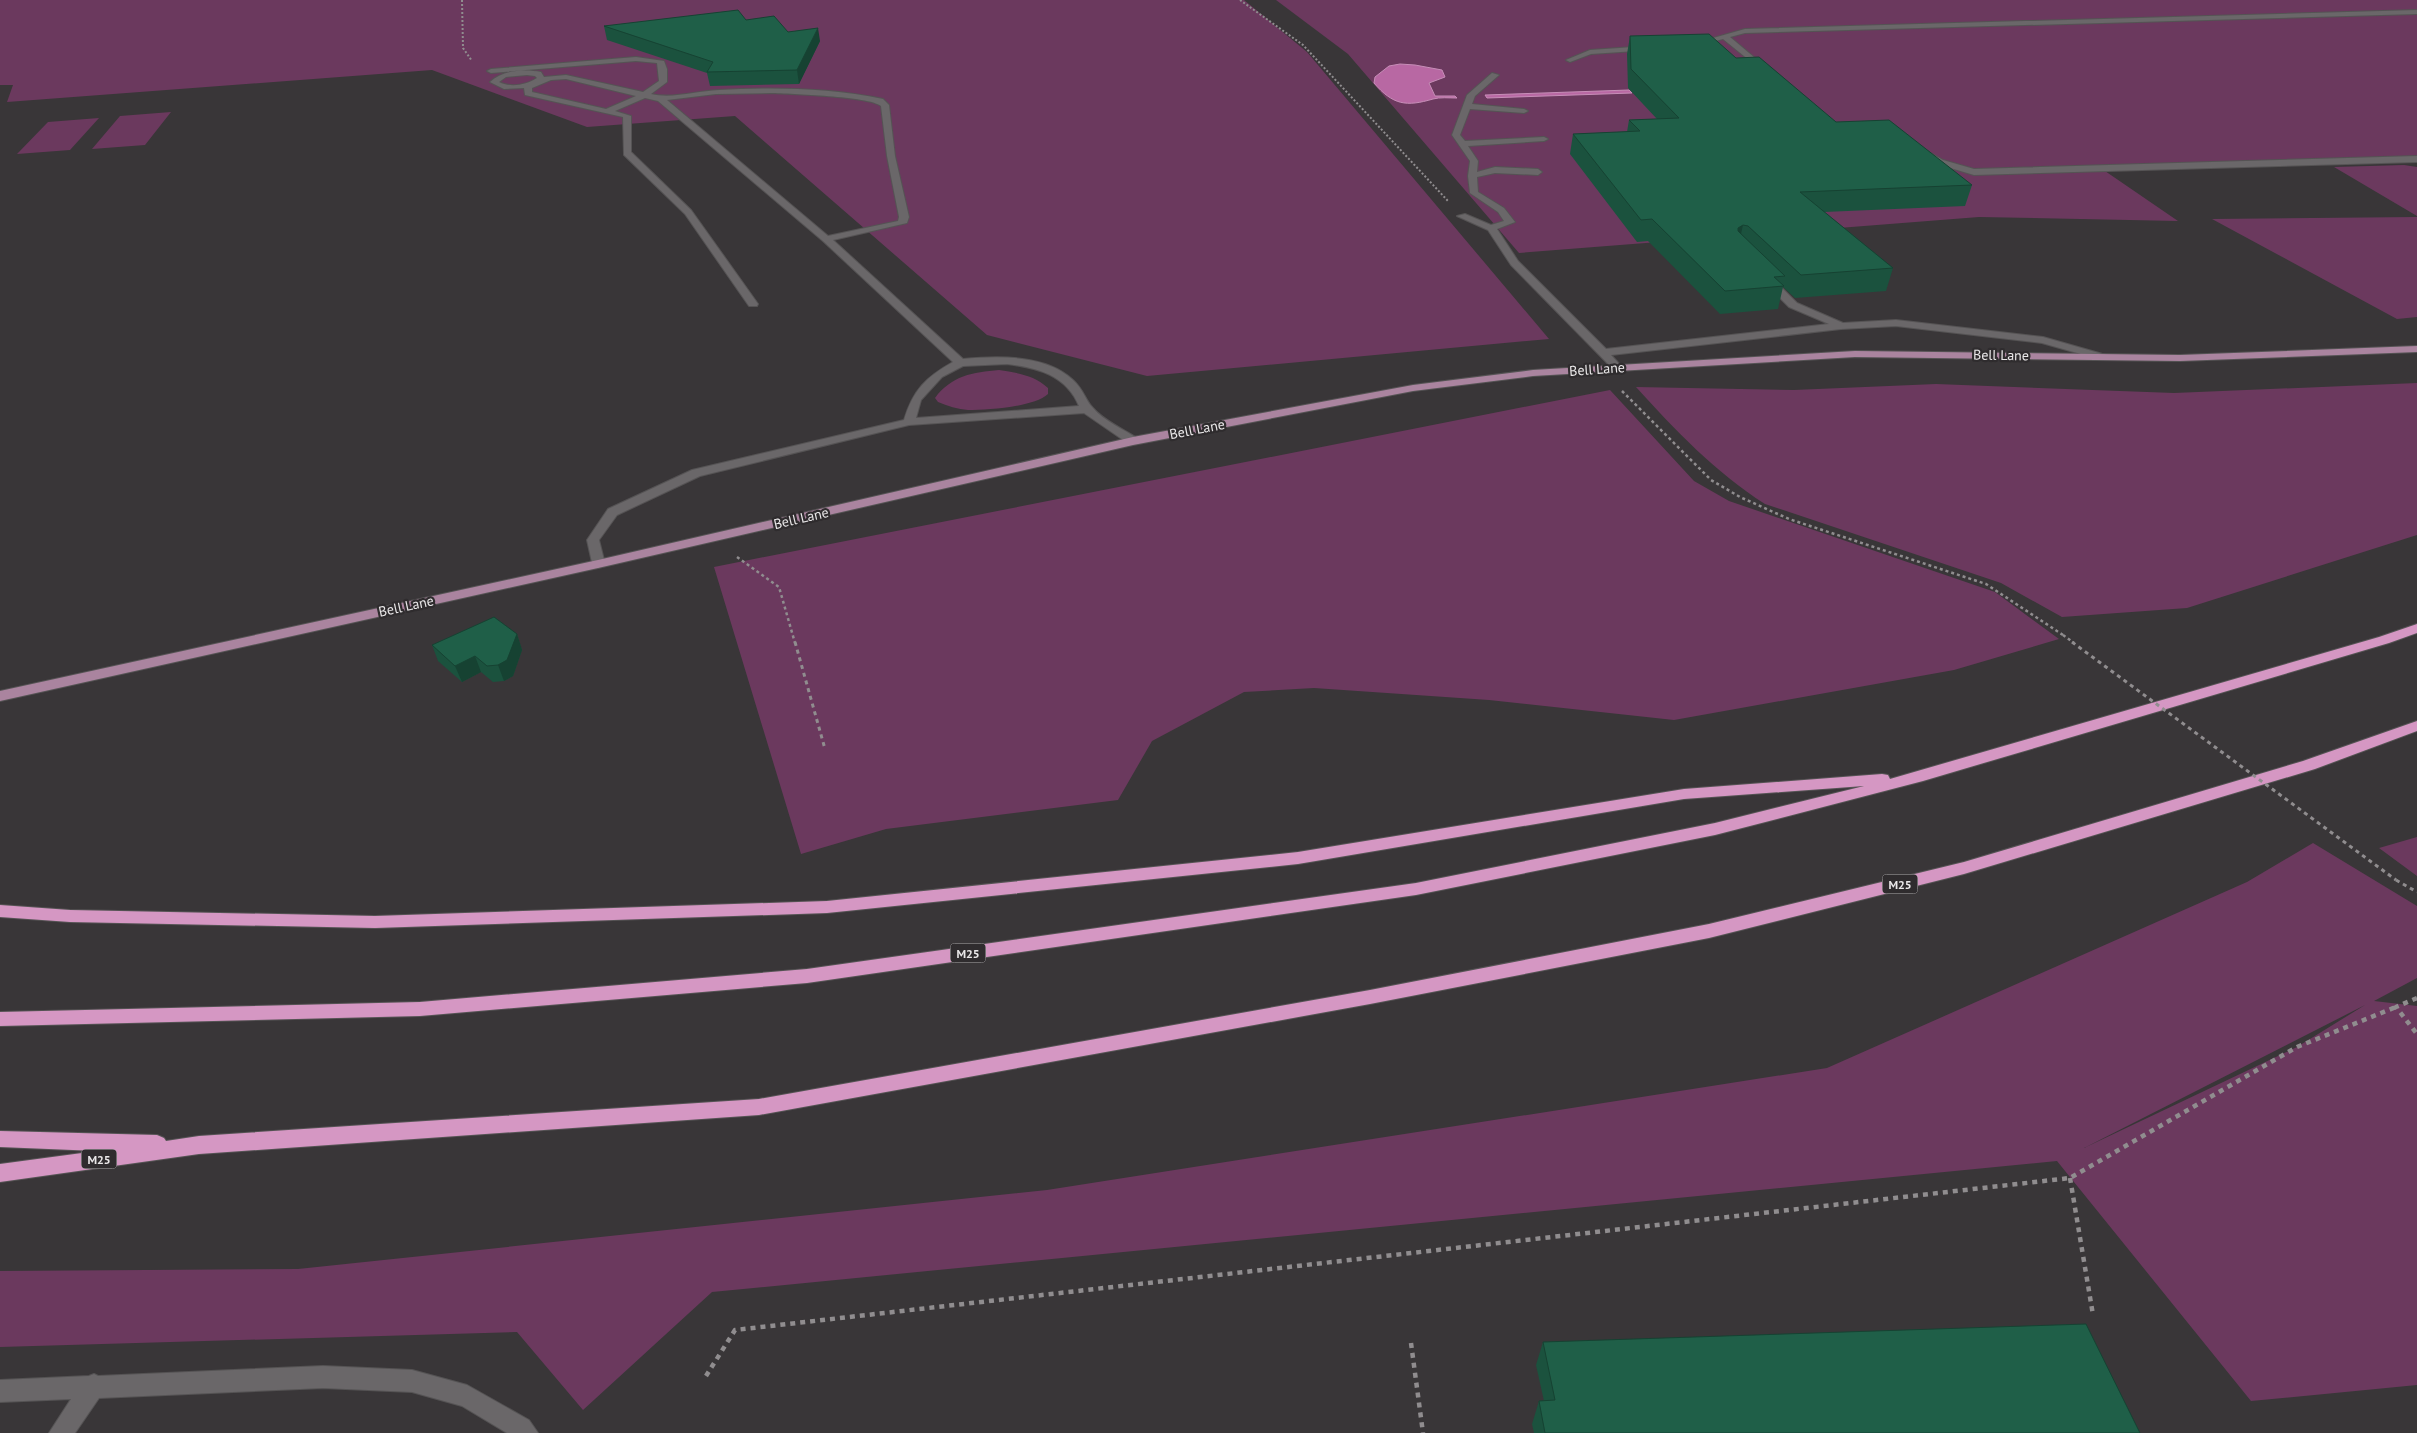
<svg xmlns="http://www.w3.org/2000/svg" width="2417" height="1433" font-family="'PT Sans',sans-serif">
  <style>
    .green { fill: #6b395e; fill-rule: evenodd }
    .water { fill: #b868a3; stroke: #c78eb8 }
    .lines { fill: none; stroke-linecap: round; stroke-linejoin: round }
    .minor-casing { stroke: #555354; stroke-width: 2 }
    .major-casing { stroke: #555354; stroke-width: 2 }
    .highway-casing { stroke: #555354; stroke-width: 2 }
    .path-far3 { stroke: #908d8f; stroke-width: 2; stroke-dasharray: 2 2; stroke-linecap: butt }
    .path-far2 { stroke: #908d8f; stroke-width: 2.5; stroke-dasharray: 3 3; stroke-linecap: butt }
    .path-far1 { stroke: #908d8f; stroke-width: 3; stroke-dasharray: 4 4; stroke-linecap: butt }
    .path { stroke: #908d8f; stroke-width: 4.5; stroke-dasharray: 5 5; stroke-linecap: butt }
    .minor { fill: #6a6769; fill-rule: evenodd }
    .major { fill: #aa849f; fill-rule: evenodd }
    .highway { fill: #d597c3; fill-rule: evenodd }
    .path-bridge-far1 { stroke: #908d8f; stroke-width: 2.5; stroke-dasharray: 3 3; stroke-linecap: butt }
    .path-bridge { stroke: #908d8f; stroke-width: 3; stroke-dasharray: 4 4; stroke-linecap: butt }
    .wall { fill: #1b523e }
    .shaded-wall { fill: #164232 }
    .building { fill: #1f5f48; stroke: #164232 }
    .labels { text-anchor: middle; dominant-baseline: central; stroke-width: 4.5; stroke-linejoin: round; paint-order: stroke }
    .shield { fill: #2f2c2e; stroke: #b2b0b1; stroke-width: 1 }
    .shield-label { font-size: 12px; font-weight: bold; fill: #eae8e9 }
    .street-label { font-size: 14px; fill: #eae8e9; stroke: #2f2c2e }
  </style>
  <rect width="100%" height="100%" fill="#393638"/>
  <!-- green -->
  <path class="green" d="M0,0H1244L1307,52L1549,339L1147,376L987,335L735,116L587,127L432,70L7,102L13,85H0Z
    M1276,0H2417V160L2105,171L2178,221L1979,217L1519,253L1348,54Z
    M171,112L145,145L92,149L120,116Z
    M99,118L70,150L17,154L48,122Z
    M2404,165L2417,167V216L2334,167Z
    M2417,217V317L2397,319L2212,219Z
    M999,370C1018,373 1034,375 1048,388V394C1034,407 988,410 968,410C958,409 947,406 938,402L935,398C951,376 973,372 999,370Z
    M2417,383V535L2187,608L2062,617L2001,583L1765,504C1715,472 1675,430 1636,387L1794,390L1936,384L2174,393Z
    M1610,390L1694,481L1729,501L1995,592L2059,639L1954,670L1674,720L1489,700L1314,688L1244,692L1152,741L1118,800L886,829L801,854L714,567Z
    M2417,837V876L2379,848Z
    M2313,843L2417,906V978L2374,1001L2417,1006V1385L2251,1401L2057,1161L712,1292L583,1410L517,1332L0,1347V1271L298,1269L1047,1190L1827,1068L2247,882ZM2365,1005L2297,1047L2084,1148Z"/>
  <!-- water -->
  <path class="water" d="M1400,64L1415,65L1442,70L1445,77L1429,83L1435,96H1455L1457,98C1449,98 1440,97 1433,99C1406,107 1393,105 1374,83L1375,77L1389,66Z
    M1629,90L1632,93L1487,98L1485,95Z"/>
  <g class="lines">
    <!-- minor casing -->
    <g class="minor-casing">
      <path id="minor" d="M2417,10V14L1745,33L1730,37L1768,69V73H1765L1723,39L1696,46L1692,44L1745,29Z
        M1648,46L1652,48L1651,50L1591,54L1570,62L1566,60L1590,50Z
        M636,57L664,61L667,69V82L651,94C672,99 697,91 719,90C772,87 830,88 883,99L889,105L895,156L909,217L907,223L833,240L963,359C997,356 1046,354 1073,380C1084,390 1085,400 1093,408C1104,421 1123,429 1137,438L1139,441L1137,444H1129L1084,413L909,425L700,476L617,515L599,540L605,564L598,568L593,567L587,540L608,509L692,470L904,420C913,390 926,377 953,362L823,241L658,101L645,98L615,111L631,116V152L691,210L758,304L757,306H749L685,214L624,155L623,117L525,95L524,88L504,89L490,82C503,70 524,69 541,72L544,77L566,75L643,92L659,81L657,63L636,61L491,73L487,71L491,69ZM527,75L535,76L537,78C526,85 511,88 499,82L506,77ZM566,79L636,96L606,109L532,92V88L551,80ZM771,93C790,94 869,96 881,106L887,156L899,217L898,221L828,236L667,100L716,94ZM1007,364C1038,368 1066,375 1079,406L916,418L921,400L942,377L963,366Z
        M1492,73L1499,75L1475,96L1472,104L1524,109L1528,111L1524,113L1470,109L1460,135L1465,141L1544,137L1548,139L1544,141L1468,146L1478,161L1477,172L1495,167L1538,169L1542,172L1538,175L1495,173L1477,177L1478,192L1504,208L1515,222L1497,229L1518,261L1606,349L1829,324L1789,307L1763,281L1762,279L1767,276L1771,277L1797,303L1843,323L1896,320L2043,337L2106,355L2107,357L2102,360L2042,343L1896,326L1841,329L1611,355L1622,367L1621,369H1613L1511,265L1488,230L1457,216L1465,214L1491,225L1504,221L1498,212L1470,193L1468,176L1470,161L1452,135L1467,95Z
        M1925,150L1943,160L1974,169L2417,156V162L1974,175L1937,164L1922,155V151Z
        M323,1366L412,1370L467,1385L529,1420L538,1433H507L462,1406L412,1392L323,1388L99,1398L75,1433H49L71,1399L0,1402V1380L89,1376L94,1374L98,1376Z"/>
    </g>
    <!-- major casing -->
    <g class="major-casing">
      <path id="major" d="M2417,346V352L2180,361L1855,357L1533,376L1413,391L1133,445L598,568L0,701V691L598,560L1133,437L1413,385L1533,370L1855,351L2180,355Z"/>
    </g>
    <!-- highway casing -->
    <g class="highway-casing">
      <path id="highway" d="M2417,624V633L2389,643L1923,781L1715,835L1416,895L807,983L420,1016L0,1026V1012L420,1002L807,969L1416,883L1715,823L1864,786L1684,799L1298,864L827,913L375,928L70,922L0,917V905L70,910L375,916L827,901L1298,852L1684,789L1882,774L1888,775L1890,779L2379,637Z
        M2417,721V731L2315,769L1964,874L1709,938L1370,1004L759,1115L199,1154L0,1182V1164L97,1151L0,1147V1131L157,1135L164,1138L166,1141L199,1136L759,1099L1370,990L1709,924L1964,862L2303,761Z"/>
    </g>
    <!-- path-far3 -->
    <path class="path-far3" d="M462,0L463,48L472,61
      M1240,0L1303,45L1448,201"/>
    <!-- path-far2 -->
    <path class="path-far2" d="M1622,391L1711,480L1740,497L1789,519L1986,584L2063,635
      M737,557L779,587L795,643"/>
    <!-- path-far1 -->
    <path class="path-far1" d="M795,642L825,749
      M2396,880L2417,892"/>
    <!-- path -->
    <path class="path" d="M2417,998L2396,1007L2417,1034
      M2070,1178L2093,1315
      M1411,1343L1423,1433
      M706,1376L735,1330L2070,1178L2297,1047L2396,1007"/>
    <!-- minor -->
    <use href="#minor" class="minor"/>
    <!-- major -->
    <use href="#major" class="major"/>
    <!-- highway -->
    <use href="#highway" class="highway"/>
    <!-- path-bridge-far1 -->
    <path class="path-bridge-far1" d="M2063,635L2074,643"/>
    <!-- path-bridge -->
    <path class="path-bridge" d="M2072,642L2396,880"/>
  </g>
  <!-- wall -->
  <path class="wall" d="M746,20L820,41L799,84L710,86L707,73L607,40L604,26Z
    M1630,36L1736,58L1836,122L1972,185L1965,206L1824,212L1893,268L1886,291L1795,298L1783,287L1778,309L1720,314L1648,241L1637,242L1570,154L1573,134L1627,132L1629,120L1657,119L1628,88L1627,54Z
    M517,634L522,650L513,676L504,681L493,682L481,672L462,682L438,661L432,645Z
    M1543,1342L2140,1433H1534L1532,1424L1539,1401H1544L1536,1365Z"/>
  <!-- shaded-wall -->
  <path class="shaded-wall" d="M818,28L820,41L799,84L797,70Z
    M1743,225L1738,247V228Z
    M517,634L522,650L513,676L504,681L498,665Z
    M475,656L481,672L462,682L455,666Z"/>
  <!-- building -->
  <path class="building" d="M738,10L746,20L774,16L788,32L818,28L797,70L707,72L713,62L604,26Z
    M1709,34L1736,58L1759,57L1836,122L1889,120L1972,185L1800,192L1893,268L1801,275L1748,226L1743,225L1738,228V231L1785,276L1774,277L1784,286L1725,291L1652,219L1641,220L1573,134L1640,131L1629,120L1679,118L1631,69L1630,36Z
    M494,617L517,634L507,660L498,665L487,666L475,656L455,666L432,645Z
    M2086,1324L2140,1433H1545L1539,1401L1555,1400L1543,1342Z"/>
  <g class="labels">
    <!-- shield labels -->
    <g class="shield">
      <rect x="1882.5" y="874.5" width="35" height="19" rx="4"/>
      <rect x="950.5" y="943.5" width="35" height="19" rx="4"/>
      <rect x="81.5" y="1149.5" width="35" height="19" rx="4"/>
    </g>
    <g class="shield-label">
      <text x="1900" y="884">M25</text>
      <text x="968" y="953">M25</text>
      <text x="99" y="1159">M25</text>
    </g>
    <!-- street labels -->
    <g class="street-label">
      <text transform="translate(2001 355) rotate(1)">Bell Lane</text>
      <text transform="translate(1597 369) rotate(-4)">Bell Lane</text>
      <text transform="translate(1197 429) rotate(-11)">Bell Lane</text>
      <text transform="translate(801 518) rotate(-13)">Bell Lane</text>
      <text transform="translate(406 606) rotate(-12)">Bell Lane</text>
    </g>
  </g>
</svg>
